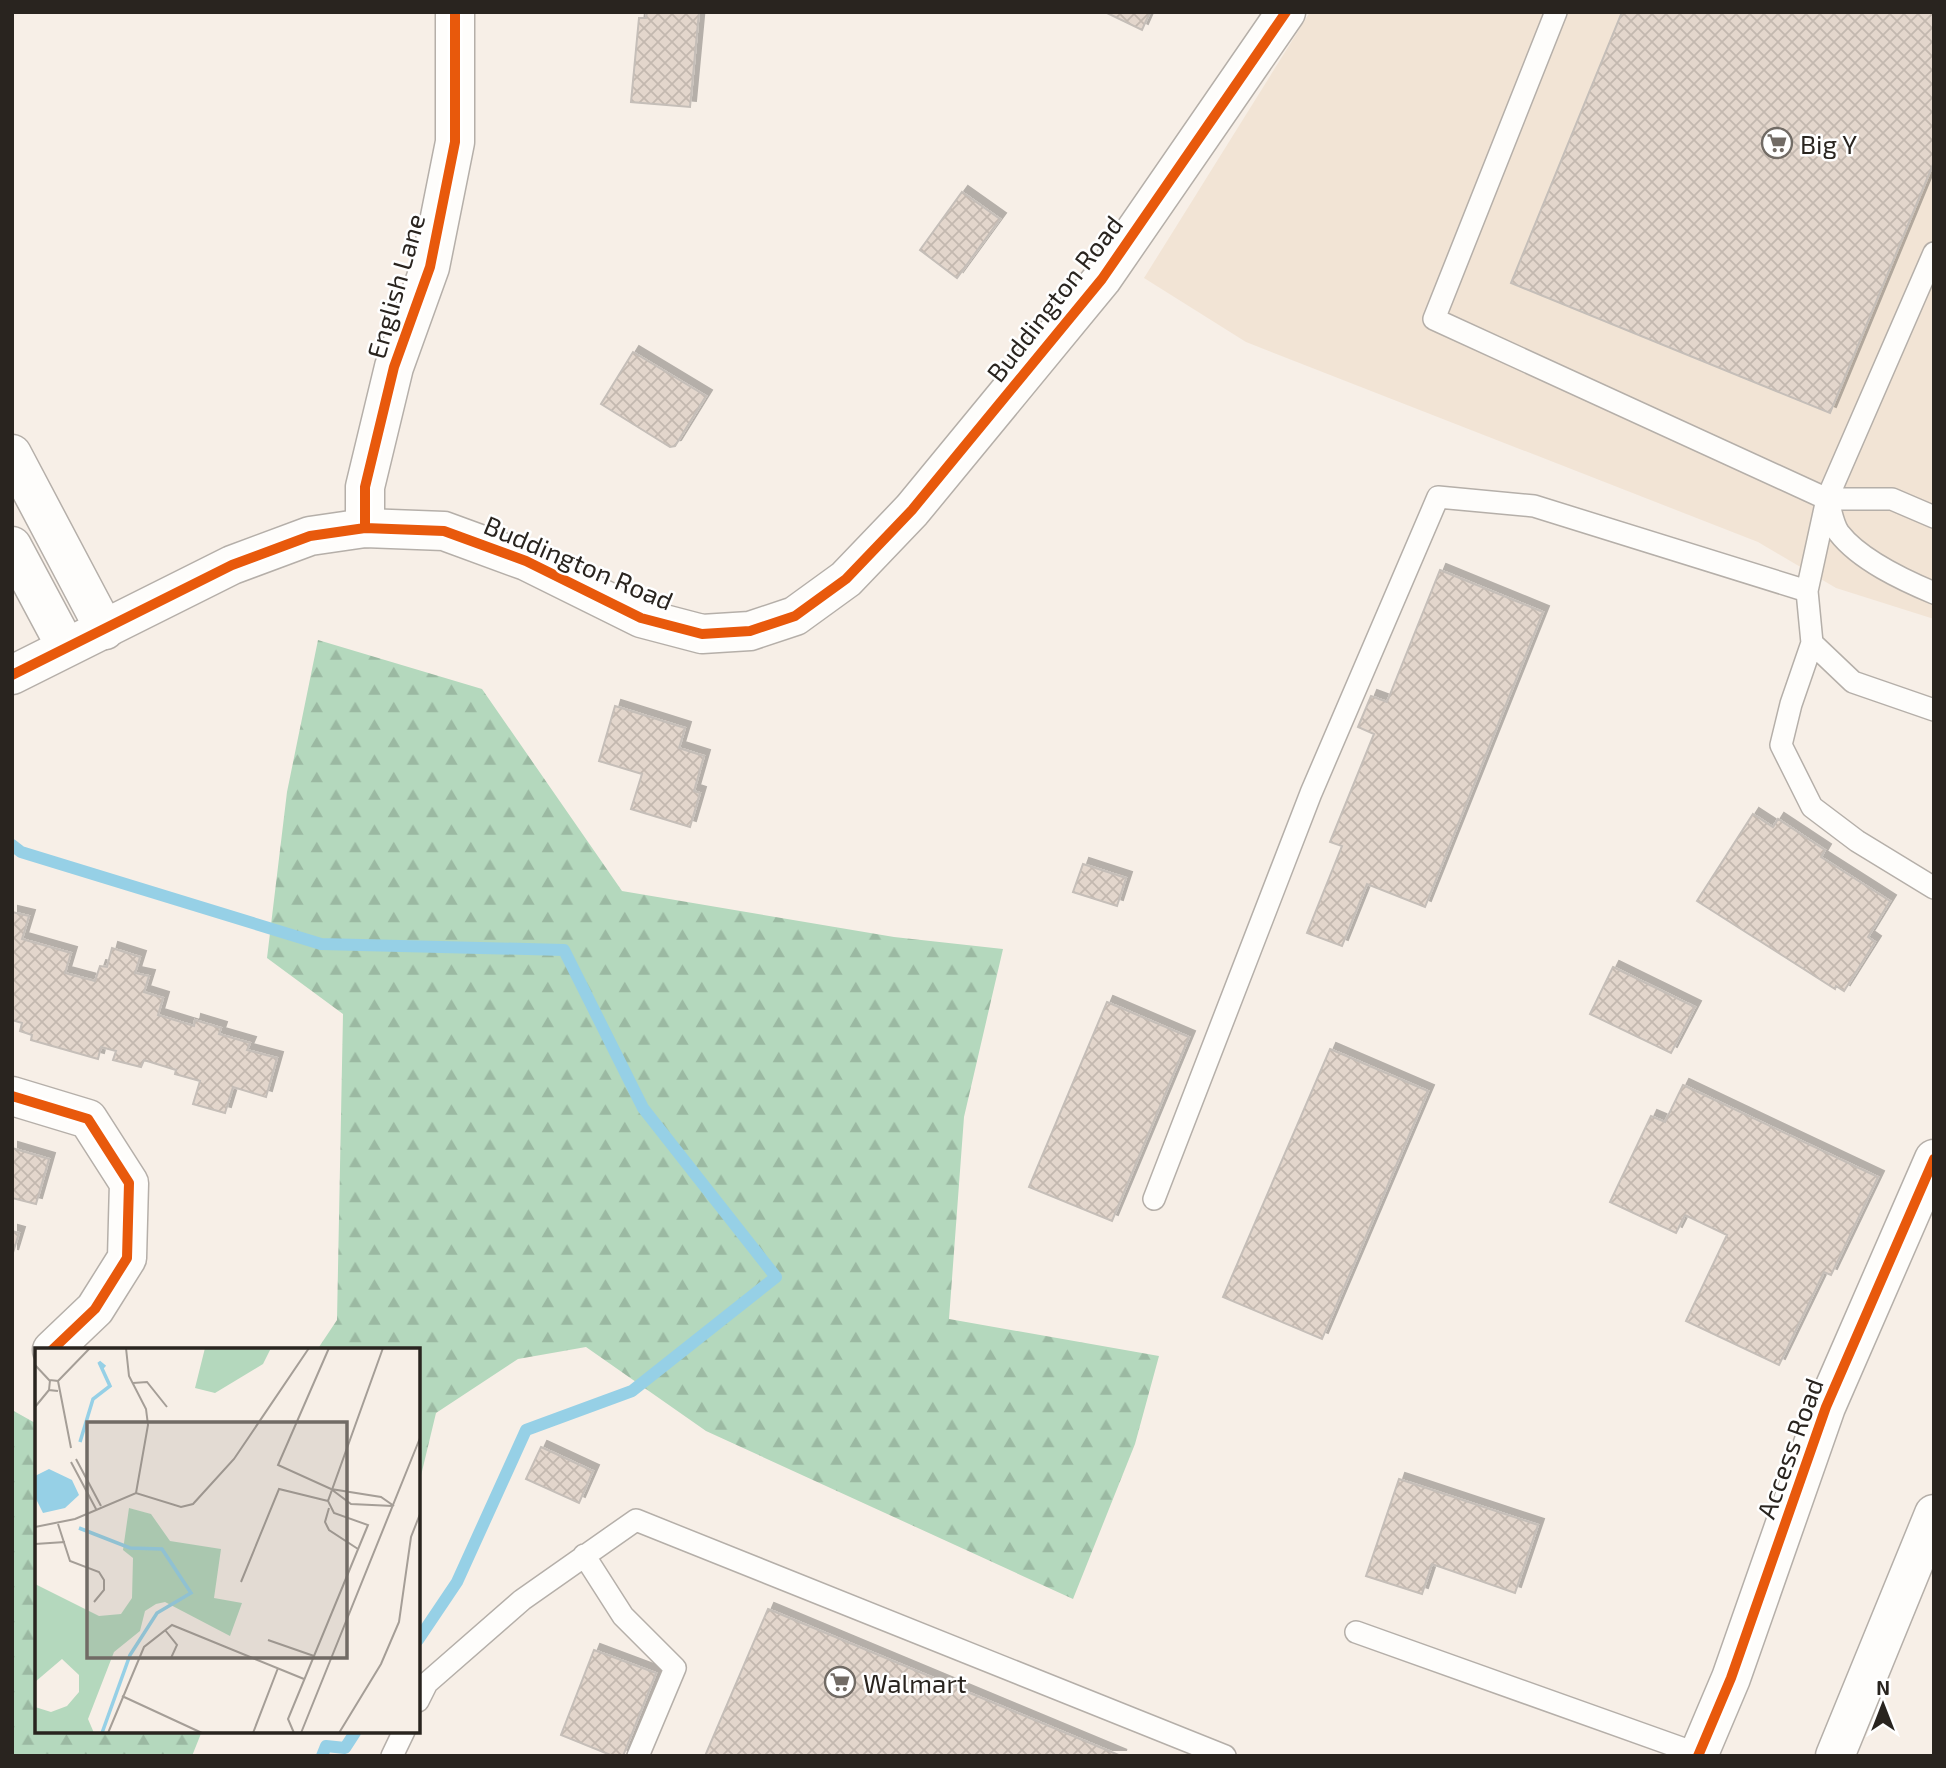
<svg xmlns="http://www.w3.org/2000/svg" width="1946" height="1768" font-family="'Exo 2',sans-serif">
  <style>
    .built { fill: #f2e4d5 }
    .forest { fill: url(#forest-firs) }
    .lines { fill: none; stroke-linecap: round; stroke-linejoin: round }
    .stream { stroke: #96d0e6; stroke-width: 12 }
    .building { fill: url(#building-cross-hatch); stroke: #c5beb8; stroke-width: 2; filter: url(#shadow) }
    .service-casing { stroke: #b5afa9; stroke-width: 24 }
    .minor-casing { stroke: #b5afa9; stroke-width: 41 }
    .tertiary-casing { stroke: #b5afa9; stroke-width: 41 }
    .secondary-casing { stroke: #b5afa9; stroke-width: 41 }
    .service { stroke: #fefdfb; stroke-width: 21 }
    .minor { stroke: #fefdfb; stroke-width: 38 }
    .tertiary { stroke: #fefdfb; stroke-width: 38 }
    .secondary { stroke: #fefdfb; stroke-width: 38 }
    .cycleway-casing { stroke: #fff; stroke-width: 15 }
    .cycleway { stroke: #e8590c; stroke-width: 10 }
    .labels { text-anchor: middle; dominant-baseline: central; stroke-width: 5; stroke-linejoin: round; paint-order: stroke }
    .poi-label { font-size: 26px; fill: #29241f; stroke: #fff; text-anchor: start }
    .street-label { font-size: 26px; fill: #29241f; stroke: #fff }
    .inset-river { fill: none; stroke: #96d0e6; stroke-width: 3.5 }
    .inset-road { fill: none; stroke: #a59e97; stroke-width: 2 }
    .view { fill: #716b65; fill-opacity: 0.15; stroke: #716b65; stroke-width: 3.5 }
    .inset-edge { fill: none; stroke: #29241f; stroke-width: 3.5 }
  </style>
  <defs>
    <pattern id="forest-firs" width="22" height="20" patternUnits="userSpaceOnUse" patternTransform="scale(1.75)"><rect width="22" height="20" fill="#b4d8bd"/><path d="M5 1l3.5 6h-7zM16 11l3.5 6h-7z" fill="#9bb9a2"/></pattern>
    <pattern id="building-cross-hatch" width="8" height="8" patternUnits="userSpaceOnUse" patternTransform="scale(1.75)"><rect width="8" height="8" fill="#e3d6cc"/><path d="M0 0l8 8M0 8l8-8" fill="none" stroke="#c3b8af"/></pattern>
    <filter id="shadow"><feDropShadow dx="6" dy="-6" stdDeviation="0" flood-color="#0004"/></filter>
  </defs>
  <rect width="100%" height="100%" fill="#f7efe7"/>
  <!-- built -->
  <path class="built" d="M1310,12H1934V619L1836,588L1758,542L1246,342L1144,278Z"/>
  <!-- forest -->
  <path class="forest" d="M318,640L482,689L622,891L894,937L1003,949L964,1117L949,1319L1159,1356L1135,1444L1073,1599L706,1431L586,1347L518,1359L436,1413L418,1488V1350H317L337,1320L343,1014L267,958L287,792Z
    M12,1410L37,1424V1731H202L192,1756H12Z"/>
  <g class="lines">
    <!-- stream -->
    <path class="stream" d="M12,845L21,852L321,944L564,950L643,1108L776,1277L632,1391L526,1430L457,1582L418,1640
      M322,1756L326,1746L345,1748L356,1731"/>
  </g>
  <!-- building -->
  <path class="building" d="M647,12H699L690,107L631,102L639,18H646Z
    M1105,12H1150L1142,30Z
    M1622,12H1934V162L1830,413L1511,283Z
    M962,192L1000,219L957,278L920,250Z
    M633,352L706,396L675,446L670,447L601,404Z
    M1440,570L1543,612L1425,907L1367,884L1342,946L1307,933L1342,846L1330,842L1374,734L1358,727L1371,696L1387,702Z
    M615,706L685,728L679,748L704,756L694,791L700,793L690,827L631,809L642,774L599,761Z
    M1753,814L1773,827L1778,819L1825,850L1821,857L1890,901L1868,937L1875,942L1844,991L1836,986L1835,989L1697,901Z
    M1083,864L1126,878L1117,906L1073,892Z
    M12,912L29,916L22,939L71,953L65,973L95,981L100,966L107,967L112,948L140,957L135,973L149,976L144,992L163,998L158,1015L194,1026L195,1020L221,1028L219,1034L250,1043L247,1050L277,1058L266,1097L233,1087L225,1113L193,1104L200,1081L175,1074L176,1070L144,1060L141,1067L113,1060L116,1051L101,1047L98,1059L31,1040L32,1035L20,1031L22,1023L12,1020Z
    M1613,967L1695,1007L1671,1053L1590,1014Z
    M1107,1002L1189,1037L1112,1221L1029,1187Z
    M1330,1049L1428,1091L1322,1339L1223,1297Z
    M1683,1085L1878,1177L1831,1275L1824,1272L1779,1365L1686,1321L1727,1235L1685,1215L1676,1233L1610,1202L1651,1116L1665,1122Z
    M12,1148L49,1159L36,1204L12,1198Z
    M12,1231L19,1233L12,1256Z
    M541,1447L593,1471L579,1503L526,1479Z
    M1399,1479L1538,1525L1515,1593L1432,1564L1422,1594L1366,1576Z
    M768,1609L1121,1756H705Z
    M594,1650L656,1673L623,1756H613L561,1735Z"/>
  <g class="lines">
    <!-- service casing -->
    <g class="service-casing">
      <path id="service" d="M1556,12L1434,319L1827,499H1892L1934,517
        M1934,253L1827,499L1807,591L1812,643L1853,682L1934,710
        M1828,501C1831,511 1833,525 1839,533C1860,560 1903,580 1934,593
        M1812,643L1791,704L1781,745L1812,807L1857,841L1934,888
        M1154,1199L1311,793L1438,497L1534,506L1807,591
        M584,1555L623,1616L675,1668L638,1756
        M1356,1632L1698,1754
        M418,1701L427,1683L522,1600L636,1520L1225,1756
        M392,1756L404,1731"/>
    </g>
    <!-- minor casing -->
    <g class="minor-casing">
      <path id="minor" d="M12,454L105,630
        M365,528V487L394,367L430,267L455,142V12
        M12,546L66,647
        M12,1096L88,1119L129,1183L127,1258L95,1309L52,1350
        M1698,1756L1731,1678L1826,1407L1934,1159"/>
    </g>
    <!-- tertiary casing -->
    <g class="tertiary-casing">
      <path id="tertiary" d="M12,675L232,565L310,536L365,528L444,531L526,561L641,618L702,634L750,631L795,616L846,579L912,510L1102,279L1286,12"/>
    </g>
    <!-- secondary casing -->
    <g class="secondary-casing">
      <path id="secondary" d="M1835,1756L1934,1514"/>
    </g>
    <!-- service -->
    <use href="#service" class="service"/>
    <!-- minor -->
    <use href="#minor" class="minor"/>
    <!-- tertiary -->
    <use href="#tertiary" class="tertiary"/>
    <!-- secondary -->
    <use href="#secondary" class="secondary"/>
    <!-- cycleway casing -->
    <g class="cycleway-casing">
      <path id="cycleway" d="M365,528V487L394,367L430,267L455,142V12
        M12,675L232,565L310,536L365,528L444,531L526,561L641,618L702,634L750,631L795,616L846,579L912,510L1102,279L1286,12
        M12,1096L88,1119L129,1183L127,1258L95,1309L52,1350
        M1698,1756L1731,1678L1826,1407L1934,1159"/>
    </g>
    <!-- cycleway -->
    <use href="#cycleway" class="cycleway"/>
  </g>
  <!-- icons -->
  <defs>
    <g id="supermarket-ring" transform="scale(1.575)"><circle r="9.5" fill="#fff" stroke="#716b65" stroke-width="1.5"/><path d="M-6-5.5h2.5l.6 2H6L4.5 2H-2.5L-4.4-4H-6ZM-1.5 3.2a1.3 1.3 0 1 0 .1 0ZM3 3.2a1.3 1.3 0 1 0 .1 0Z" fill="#716b65"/></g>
  </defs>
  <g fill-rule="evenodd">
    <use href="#supermarket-ring" x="1777" y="143"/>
    <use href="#supermarket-ring" x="840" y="1682"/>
  </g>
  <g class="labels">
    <!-- poi labels -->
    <g class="poi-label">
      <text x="1800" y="143">Big Y</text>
      <text x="863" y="1682">Walmart</text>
    </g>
    <!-- street labels -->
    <g class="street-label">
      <text transform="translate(395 286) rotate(-74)">English Lane</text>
      <text transform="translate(1054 298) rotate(-52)">Buddington Road</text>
      <text transform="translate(579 562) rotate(23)">Buddington Road</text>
      <text transform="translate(1789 1448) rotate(-70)">Access Road</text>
    </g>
  </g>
  <!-- overview -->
  <g transform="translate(35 1348)">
    <rect width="385" height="385" fill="#f7efe7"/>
    <path d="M170,0H236L228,16L180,45L160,40ZM94,160L116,166L135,193L186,201L179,250L207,255L195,288L130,254L121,256L110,263L105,283L79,304L53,371L59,385H0V359L16,364L32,358L44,344V327L27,311L0,334V236L64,268L86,266L97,250L98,210L88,202Z" fill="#b4d8bd"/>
    <path d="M14,121L37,132L44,147L30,160L8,165L0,149V128Z" fill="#96d0e6"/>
    <path class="inset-river" d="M45,94L58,51L75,38L64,14L70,19M44,180L95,200L127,201L156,245L122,265L95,307L67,385"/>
    <path class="inset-road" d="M91,0L94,28L111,61L113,77L101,145M294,0L243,117L296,141L346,149L359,158M0,17L15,33M23,33L55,0M98,35L112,34L132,59M23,43L14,42L15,32L23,33L36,100M0,59L14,42M41,111L66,158M36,114L61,161M296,141L316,156L358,158M294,160L290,174L294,182L323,201M23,176L35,213L64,224L69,232V242L59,254M0,179L40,171L101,145L146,159L158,156L199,111L274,0M0,196L30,194M206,234L244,141L293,153M130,282L142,297L136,310M233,292L279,308M87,348L167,385M73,385L109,299L137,277L269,331M218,385L243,320M259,385L253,371L333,177L299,165L293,153L348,0M266,385L385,90M304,385L346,316L364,274L376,189L385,166"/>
    <path class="view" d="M52,74H312V310H52Z"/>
    <rect width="385" height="385" class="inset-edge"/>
  </g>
  <!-- border -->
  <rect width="1946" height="1768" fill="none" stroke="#29241f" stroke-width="28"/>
  <!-- north arrow -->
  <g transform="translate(1883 1705)" stroke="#ffffff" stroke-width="5" paint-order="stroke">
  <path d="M0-5L12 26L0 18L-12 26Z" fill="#29241f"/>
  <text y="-10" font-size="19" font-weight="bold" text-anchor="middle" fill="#29241f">N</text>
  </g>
</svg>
